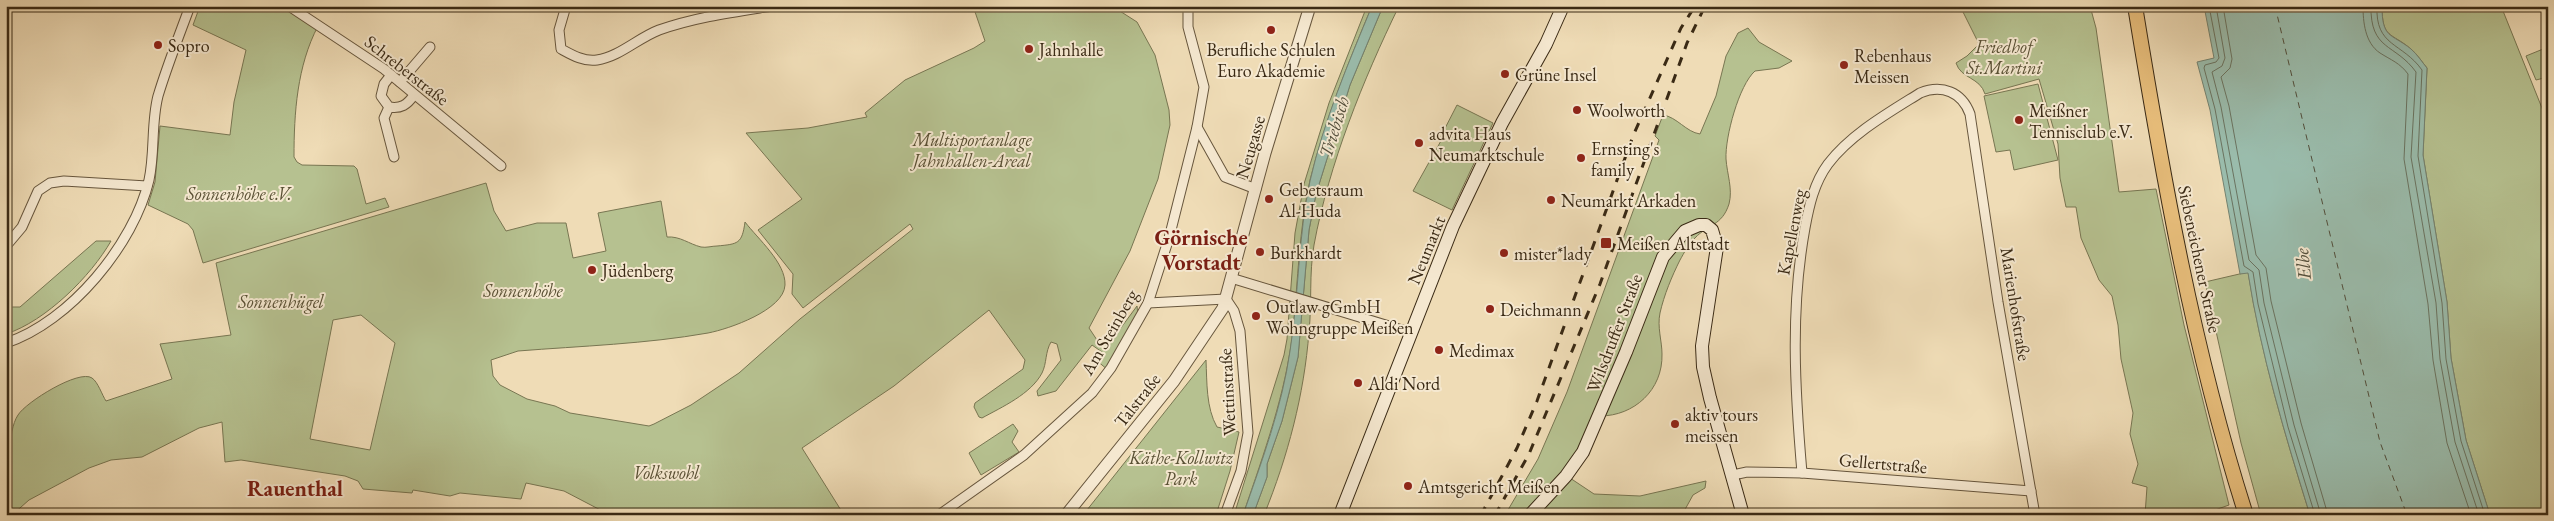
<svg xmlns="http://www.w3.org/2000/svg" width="2554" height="521" font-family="'EB Garamond',serif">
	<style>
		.green { fill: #b6c190; stroke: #787652; fill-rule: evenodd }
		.water { fill: #9abcac; stroke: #748270 }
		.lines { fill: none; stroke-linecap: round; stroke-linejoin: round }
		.shore { stroke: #6a7360; stroke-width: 1 }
		.ferry { stroke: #524e3b; stroke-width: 1; stroke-dasharray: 6 5; stroke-linecap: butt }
		.minor-casing { stroke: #67563d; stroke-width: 11 }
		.tertiary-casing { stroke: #67563d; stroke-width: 13 }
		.secondary-casing { stroke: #3a2a15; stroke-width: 14 }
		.primary-casing { stroke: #3a2a15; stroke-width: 16 }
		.minor { stroke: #f5e8d0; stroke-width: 9 }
		.tertiary { stroke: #f5e8d0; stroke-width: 11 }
		.secondary { stroke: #f5e8d0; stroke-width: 12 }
		.primary { stroke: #e8be7b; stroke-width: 14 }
		.rail { stroke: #3a2a15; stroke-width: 3; stroke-dasharray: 9 9; stroke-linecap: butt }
		.poi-dot { fill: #8f2418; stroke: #f5e8d0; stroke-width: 2 }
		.labels { text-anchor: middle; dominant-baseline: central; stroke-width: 4; stroke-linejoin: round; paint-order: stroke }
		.poi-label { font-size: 18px; fill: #3a2a15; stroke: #f5e8d0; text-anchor: start }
		.park-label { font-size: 18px; font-style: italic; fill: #595034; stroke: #f5e8d0 }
		.street-label { font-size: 18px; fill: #3a2a15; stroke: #f5e8d0 }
		.water-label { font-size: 19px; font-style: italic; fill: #524e3b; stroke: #f5e8d0 }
		.district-label { font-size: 22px; font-weight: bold; fill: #7a1f14; stroke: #f5e8d0 }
	</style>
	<rect width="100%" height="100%" fill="#efdcb6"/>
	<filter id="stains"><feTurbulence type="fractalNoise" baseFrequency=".004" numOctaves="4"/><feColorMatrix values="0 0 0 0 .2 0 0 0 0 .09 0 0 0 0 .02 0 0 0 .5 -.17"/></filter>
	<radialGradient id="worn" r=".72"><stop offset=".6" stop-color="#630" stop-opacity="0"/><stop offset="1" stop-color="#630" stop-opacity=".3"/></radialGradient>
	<!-- green -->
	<g class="green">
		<path d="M200,6h89l29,20c-21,40 -24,87 -24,131l3,5 5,3 52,1 3,3 9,35 19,-6 4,9 -186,56 -10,-33 -5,-6 -40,-19 7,-23 5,-56 70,9 4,-33 12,-52 -53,-25z"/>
		<path d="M973,6h139l25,16 18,33 14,55 1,15 -12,54 -28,72 -41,77 8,12 12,4 28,-38 1,10 -30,54 -12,-10 6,-8 -10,-7 -36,46 -18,5 -1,-5 24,-31 -4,-16 -6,-2c-6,10 -4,21 -9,31 -11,21 -40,34 -60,45l-3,-1 -5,-10 1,-4 48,-34 2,-9 -36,-50 -95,76 -92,62 42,67h-234l-46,-24 -38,-8 -5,16 -61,-6 -10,3 -37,-6 -1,3 -49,-4 -5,-8 -13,-5 -104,-16 -16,2 -3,-40 -23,6 -57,29 -31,3 -22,8 -60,32 -17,15 -6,-7v-55l3,-4c2,-11 3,-25 9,-34 8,-13 61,-46 74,-37 6,4 10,17 14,23l66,-22 -12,-35 71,-9 -15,-72 270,-80 8,28 12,20 31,-8h29l7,35 33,-7 -8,-38 63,-12 6,36c13,-1 22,7 34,10 5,1 11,-1 16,-1 21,-2 25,-2 28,-24 13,17 41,41 40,63 -1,25 -56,44 -77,48 -62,11 -127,13 -190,18l-27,9 2,16 7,9 27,14 28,7 15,7 79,13 5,-2 37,-19 48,-32 61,-54 113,-90 -3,-5 -107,84 -11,-14 1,-20 -35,-44 44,-31 -56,-66 62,-5 59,-11 -2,-4 40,-33 69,-32 11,-7zM361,315l34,28 -25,107 -60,-11 23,-119z"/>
		<path d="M1367,6h5c-24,57 -47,114 -62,174 -11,50 -12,100 -17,150 -7,63 -29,123 -49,182l-1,3h-9l50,-160 3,-16 8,-106 9,-49 25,-81z"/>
		<path d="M1383,6h16c-36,74 -70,158 -85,239 -5,28 -2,58 -5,87 -5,63 -21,124 -45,183h-11l14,-38v-13l15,-43 16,-64 11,-127 7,-36 34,-109z"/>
		<path d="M1960,6h130l6,22 23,164 37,-3 28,136 45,180 -14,5v5h-70l2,-28 -15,-4 6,-19 -8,-30 3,-21 -12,-54 -3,-34 -6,-29 -13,-16 -18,-42 -5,-31h-10l-6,-29 -2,-34 -19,-65 -54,15c-5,-17 -24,-15 -29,-31l11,-7 12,-12z"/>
		<path d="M2382,6h119l47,117v392h-58l-24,-75 -15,-82 -4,-56 -24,-147 4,-87c-5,-6 -10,-14 -16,-19 -20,-17 -29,-10 -29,-43z"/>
		<path d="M1748,28l11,14 33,19 -13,7 -24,3c-16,14 -30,66 -29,88 1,15 7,30 3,45 -7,22 -21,20 -34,34 -6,5 -11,15 -15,22 -8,16 -16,35 -20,53 -3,14 2,28 2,41 1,36 -28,62 -62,62l-33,60 27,18 46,2 66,-15 -1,7 -12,7 -11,20h-177l33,-56 29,-67 92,-252 -4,-4 8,-21c14,2 23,17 37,19l16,-38 10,-40 12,-23z"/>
		<path d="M2548,47v30l-12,3 -10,-24z"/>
		<path d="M2038,84l20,76 -44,10 -4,-20 -14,2 -12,-56z"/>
		<path d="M1457,105l36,18 -41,87 -39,-19 29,-52 -2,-1z"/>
		<path d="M96,241h15c-20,35 -65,80 -105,93v-27h14z"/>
		<path d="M2248,272c13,83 37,163 62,243h-49l-20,-72 -36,-161z"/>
		<path d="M1206,360c1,22 0,48 11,67l22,5 -9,39 -14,44h-133z"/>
		<path d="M1013,424l5,7 -6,11 7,10 -38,23 -12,-22z"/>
	</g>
	<!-- water -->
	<g class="water">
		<path d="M1372,6h11l-33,79 -34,109 -7,36 -11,127 -16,64 -15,43v13l-14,38h-10c19,-54 39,-108 47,-164 9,-57 8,-114 20,-170 14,-61 38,-117 62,-175z"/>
		<path d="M2204,6h178c0,33 9,27 29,43 6,5 11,13 16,19l-4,87 24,147 4,56 15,82 24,75h-180c-25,-80 -49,-160 -62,-242l-8,1 -30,-164 -13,-48 17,-4z"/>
	</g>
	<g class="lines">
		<!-- shore -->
		<g class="shore">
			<path d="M2209,6l10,52 -3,4 -11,3 -1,3 11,41 29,157 9,6 5,32 30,123 27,88"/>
			<path d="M2216,6l9,52 -3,8 -10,6 9,35 28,153 10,10 5,33 30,122 27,90"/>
			<path d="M2223,6l9,53 -2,9 -9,9 8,29 27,149 10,13 5,33 30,122 27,92"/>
			<path d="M2363,6c0,16 2,37 17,47 11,7 20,10 28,21l-4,85 24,145 5,56 14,83 24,72"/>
			<path d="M2371,6c-1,45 24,37 45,66l-5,85 25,146 4,56 15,83 24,73"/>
			<path d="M2377,6c-2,41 25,36 45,64l-4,86 24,147 4,56 15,82 24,74"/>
		</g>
		<!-- ferry -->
		<path class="ferry" d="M2275,6l105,436 27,73"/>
		<defs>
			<g id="minor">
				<path d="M289,6l95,63 117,97"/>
				<path d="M566,6l-7,24 2,19c11,6 23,13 36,11 22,-3 41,-22 62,-30 37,-13 75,-18 113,-24"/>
				<path d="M391,75l-7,9 -3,12 8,11c12,2 18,-2 25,-12"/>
				<path d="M400,82l30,-35"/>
				<path d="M389,107l-5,11 10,39"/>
				<path d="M1197,127l28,50 31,12"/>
				<path d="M6,246l16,-19 16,-36 12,-8 14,-2 83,5"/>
				<path d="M1231,278l181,55"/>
				<path d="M1148,303l78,-4 8,12 6,20 8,102 -7,38 -16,44"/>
				<path d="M6,343c64,-21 128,-99 143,-163 6,-28 2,-57 9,-84 9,-30 21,-60 32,-90"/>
				<path d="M1802,473c-7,-82 -12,-163 3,-245 4,-22 9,-45 23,-64 23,-30 60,-51 92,-71 22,-9 42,-1 50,21l28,188 37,213"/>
				<path d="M1733,475l14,-3 55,1 229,18"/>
				<path d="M939,515l85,-60 68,-62 19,-25 37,-65 21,-65 28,-111 7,-40 -16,-60v-21"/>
			</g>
			<path id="tertiary" d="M1066,515l108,-134 49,-73 42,-155 45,-147"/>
			<g id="secondary">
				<path d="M1340,515l113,-289 49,-103 44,-79 17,-38"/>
				<path d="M1530,515l36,-39 17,-24 43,-100 37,-95 22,-26 14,-6h7l6,5 5,17 -15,99 1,21 7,31 33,117"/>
			</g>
			<path id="primary" d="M2135,6c28,172 58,343 111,509"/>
		</defs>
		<!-- minor casing -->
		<use href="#minor" class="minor-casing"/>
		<!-- tertiary casing -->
		<use href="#tertiary" class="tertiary-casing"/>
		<!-- secondary casing -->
		<use href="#secondary" class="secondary-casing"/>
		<!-- primary casing -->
		<use href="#primary" class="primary-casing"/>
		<!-- minor -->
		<use href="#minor" class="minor"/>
		<!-- tertiary -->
		<use href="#tertiary" class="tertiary"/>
		<!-- secondary -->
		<use href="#secondary" class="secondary"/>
		<!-- primary -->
		<use href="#primary" class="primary"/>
		<!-- rail -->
		<g class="rail">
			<path d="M1481,515l36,-67 20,-47 96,-265 48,-108 14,-22"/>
			<path d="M1495,515l34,-61 71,-170 87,-241 18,-37"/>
		</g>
	</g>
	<!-- markers -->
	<g class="poi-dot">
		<circle cx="1271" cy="30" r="5"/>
		<circle cx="158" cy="45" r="5"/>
		<circle cx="1029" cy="49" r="5"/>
		<circle cx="1844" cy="65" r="5"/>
		<circle cx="1505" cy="74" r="5"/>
		<circle cx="1577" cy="110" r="5"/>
		<circle cx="2019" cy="120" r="5"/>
		<circle cx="1419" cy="143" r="5"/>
		<circle cx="1581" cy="158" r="5"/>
		<circle cx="1269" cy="199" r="5"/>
		<circle cx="1551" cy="200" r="5"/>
		<rect x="1600" y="237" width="12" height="12" rx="2.5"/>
		<circle cx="1260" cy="252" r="5"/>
		<circle cx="1504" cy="253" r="5"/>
		<circle cx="592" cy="270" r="5"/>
		<circle cx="1490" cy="309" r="5"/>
		<circle cx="1256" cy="316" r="5"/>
		<circle cx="1439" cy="350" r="5"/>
		<circle cx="1358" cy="383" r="5"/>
		<circle cx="1675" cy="424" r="5"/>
		<circle cx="1408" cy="486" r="5"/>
	</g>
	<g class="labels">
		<!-- poi labels -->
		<g class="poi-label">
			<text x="168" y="45">Sopro</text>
			<text x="1039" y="49">Jahnhalle</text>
			<text x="1271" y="49" text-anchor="middle">Berufliche Schulen<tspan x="1271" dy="21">Euro Akademie</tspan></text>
			<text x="1854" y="55">Rebenhaus<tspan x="1854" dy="21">Meissen</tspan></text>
			<text x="1515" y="74">Grüne Insel</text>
			<text x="1587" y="110">Woolworth</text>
			<text x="2029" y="110">Meißner<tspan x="2029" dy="21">Tennisclub e.V.</tspan></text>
			<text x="1429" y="133">advita Haus<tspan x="1429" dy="21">Neumarktschule</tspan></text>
			<text x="1591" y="148">Ernsting's<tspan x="1591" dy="21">family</tspan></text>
			<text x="1279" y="189">Gebetsraum<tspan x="1279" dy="21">Al-Huda</tspan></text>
			<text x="1561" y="200">Neumarkt Arkaden</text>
			<text x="1617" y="243">Meißen Altstadt</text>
			<text x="1270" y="252">Burkhardt</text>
			<text x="1514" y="253">mister*lady</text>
			<text x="602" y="270">Jüdenberg</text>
			<text x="1266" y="306">Outlaw gGmbH<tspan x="1266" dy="21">Wohngruppe Meißen</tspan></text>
			<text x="1500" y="309">Deichmann</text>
			<text x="1449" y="350">Medimax</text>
			<text x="1368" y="383">Aldi Nord</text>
			<text x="1685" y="414">aktiv tours<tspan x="1685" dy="21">meissen</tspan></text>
			<text x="1418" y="486">Amtsgericht Meißen</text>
		</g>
		<!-- park labels -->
		<g class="park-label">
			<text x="2004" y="46">Friedhof<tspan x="2004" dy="21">St.Martini</tspan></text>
			<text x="972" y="139">Multisportanlage<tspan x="972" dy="21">Jahnhallen-Areal</tspan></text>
			<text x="239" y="193">Sonnenhöhe e.V.</text>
			<text x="523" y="290">Sonnenhöhe</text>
			<text x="281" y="301">Sonnenhügel</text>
			<text x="1181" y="457">Käthe-Kollwitz<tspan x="1181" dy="21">Park</tspan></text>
			<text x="666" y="472">Volkswohl</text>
		</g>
		<!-- street labels -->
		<g class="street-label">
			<text transform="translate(407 70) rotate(38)">Schreberstraße</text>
			<text transform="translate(1250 147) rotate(-74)">Neugasse</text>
			<text transform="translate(1791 232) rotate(-79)">Kapellenweg</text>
			<text transform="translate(1426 250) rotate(-68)">Neumarkt</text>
			<text transform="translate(2200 259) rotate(78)">Siebeneichener Straße</text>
			<text transform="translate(2016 304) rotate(81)">Marienhofstraße</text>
			<text transform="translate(1109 332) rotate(-60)">Am Steinberg</text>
			<text transform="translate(1614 333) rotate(-69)">Wilsdruffer Straße</text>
			<text transform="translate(1227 392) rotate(-93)">Wettinstraße</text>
			<text transform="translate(1137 400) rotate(-52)">Talstraße</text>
			<text transform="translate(1883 463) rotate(5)">Gellertstraße</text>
		</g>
		<!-- water labels -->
		<g class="water-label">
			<text transform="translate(1334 127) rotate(-73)">Triebisch</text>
			<text transform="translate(2303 264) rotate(-96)">Elbe</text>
		</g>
		<!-- district labels -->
		<g class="district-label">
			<text x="1201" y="237">Görnische<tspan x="1201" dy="25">Vorstadt</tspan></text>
			<text x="295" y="488">Rauenthal</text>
		</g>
	</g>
	<!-- margin -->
	<rect width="2554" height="521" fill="none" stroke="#efdcb6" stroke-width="25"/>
	<rect x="8" y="8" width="2539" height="506" fill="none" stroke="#3a2a15" stroke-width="2.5"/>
	<rect x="12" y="12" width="2529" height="496" fill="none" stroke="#3a2a15"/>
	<rect width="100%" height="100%" filter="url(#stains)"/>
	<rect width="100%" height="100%" fill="url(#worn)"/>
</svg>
